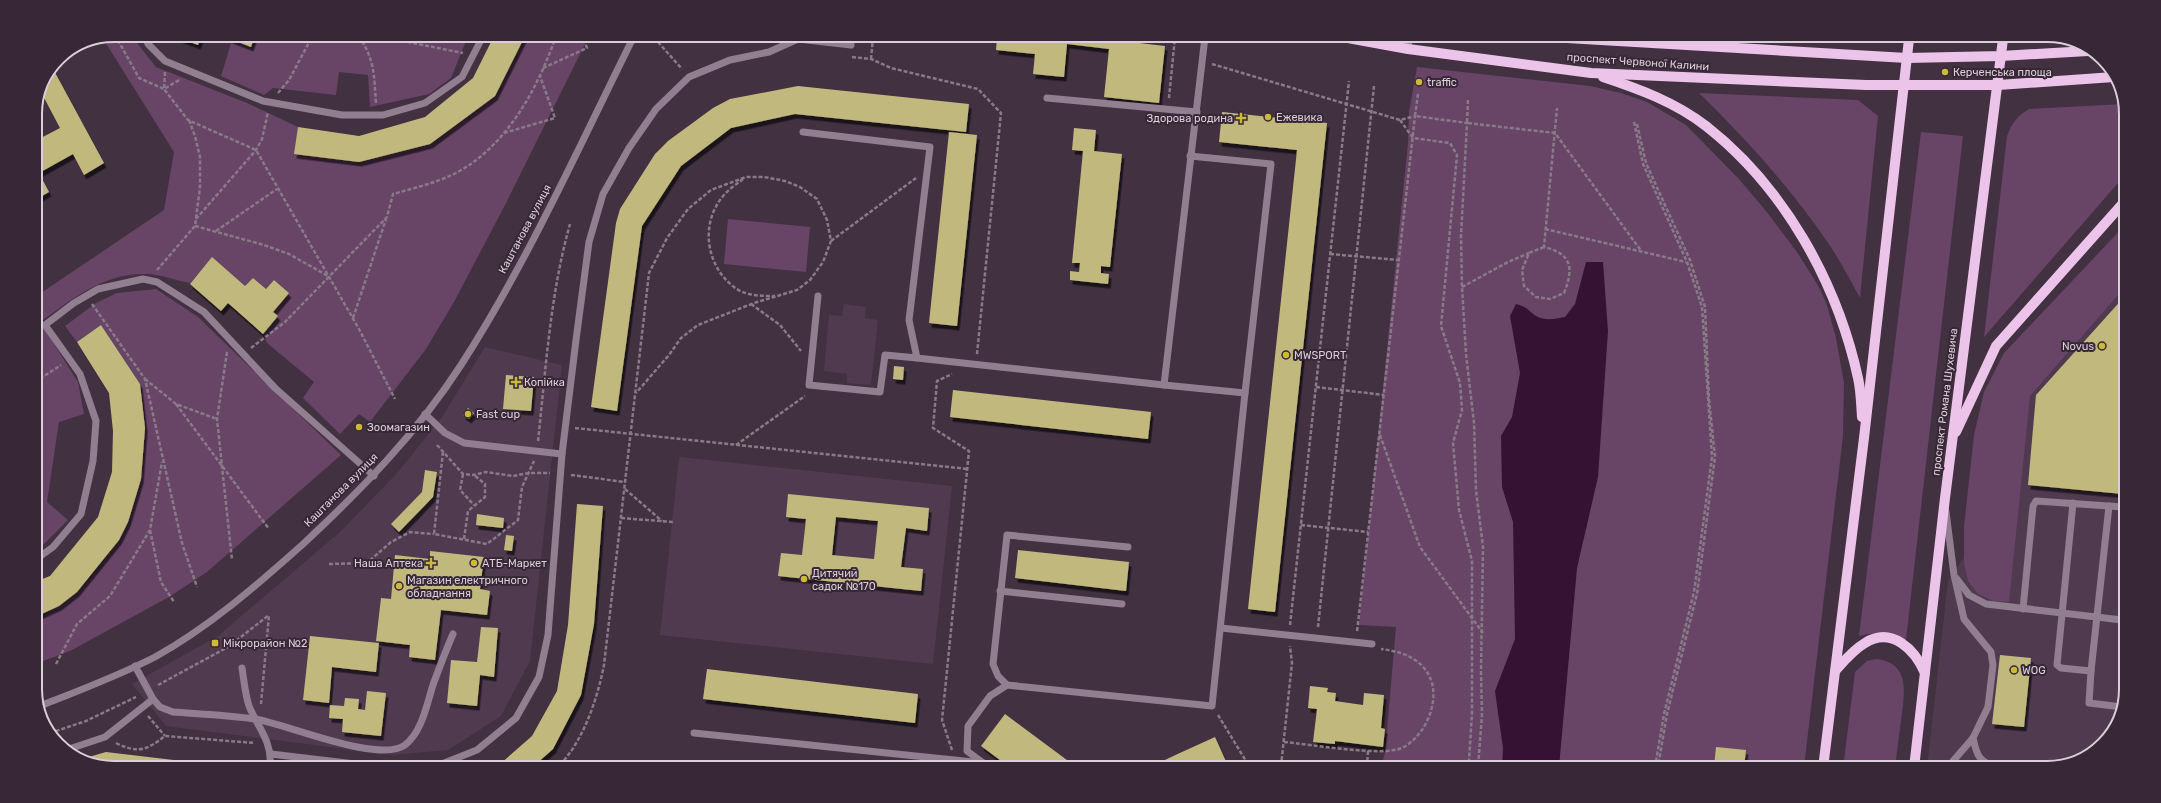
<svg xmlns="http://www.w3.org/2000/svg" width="2161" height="803" font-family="Rubik,sans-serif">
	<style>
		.built { fill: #503a4f }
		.green { fill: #684467 }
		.water { fill: #351134 }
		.building { fill: #c1b87d; fill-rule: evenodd; filter: url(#shadow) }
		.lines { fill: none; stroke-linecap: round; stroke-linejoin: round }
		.path { stroke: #887a87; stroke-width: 2.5; stroke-dasharray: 4 2; stroke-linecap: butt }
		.minor { stroke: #917e90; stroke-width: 7 }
		.major { stroke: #ecc4e9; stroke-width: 10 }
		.poi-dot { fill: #ccb938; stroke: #372737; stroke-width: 1.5 }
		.labels { text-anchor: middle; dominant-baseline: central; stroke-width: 4; stroke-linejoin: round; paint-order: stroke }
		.street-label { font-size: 11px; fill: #dacfd9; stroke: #372737 }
		.poi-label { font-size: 11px; fill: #dacfd9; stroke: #372737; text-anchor: start }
		.rim { fill: none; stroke: #dacfd9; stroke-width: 2 }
	</style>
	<defs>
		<filter id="shadow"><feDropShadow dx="2.5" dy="4.5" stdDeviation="0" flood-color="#0009"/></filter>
	</defs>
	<rect width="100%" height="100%" fill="#423141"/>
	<!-- built -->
	<g class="built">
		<path d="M2125,249l-3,465 -27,38 -48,16h-120l21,-187 24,-35 18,-138z"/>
		<path d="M844,304l22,3 -1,11 13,2 -7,65 -24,-2v-9l-23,-3 5,-56 13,1z"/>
		<path d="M485,347l77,18 -32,296 -29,55 -53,34 -56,5 -226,-29 -34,-42 86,-48 123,-105 57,-59 44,-55z"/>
		<path d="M679,457l273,29 -19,178 -273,-29z"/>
	</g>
	<!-- green -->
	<g class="green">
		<path d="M114,35h19v3l23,29 91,36 51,24 -3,27 64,8 71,-18 65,-48 30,-60h64l-84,169 -51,97 -28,47 -56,73 -11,-8 -19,20 -37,-36 11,-16 -47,-39 -4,-9 15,-17 -5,-5 16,-19 -15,-13 -8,9 -13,-11 -8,8 -33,-28 -22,25c-14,-2 -29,-9 -43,-9 -42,-2 -75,25 -107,48l38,60 6,32 -25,8 -12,80 21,18 -33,33v-256l129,-87 10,-58 -72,-115z"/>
		<path d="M255,35l213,1 -17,42 -22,16 -59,13 -2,-32 -29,-3 -3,23 -63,-7 -9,7 -43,-19 11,-36 19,7z"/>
		<path d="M1778,38l102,1 -5,4z"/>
		<path d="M1417,67l173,19 31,7 26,9 39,23 52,53 28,33 31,41 22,35 8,18 9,33 8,45 -1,53 -39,331h-423l4,-14 11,-126 -37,-2 49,-482 1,-31z"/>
		<path d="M1699,93l159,7 20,16 -18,182c-10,-18 -20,-38 -32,-55 -37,-55 -82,-104 -129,-150z"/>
		<path d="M2124,104l2,5 -1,66 -141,162 23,-201c5,-13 10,-20 22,-27z"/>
		<path d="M1921,132l42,4 -57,504c-16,-8 -29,-8 -47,-4z"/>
		<path d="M728,219l82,8 -4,45 -82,-8z"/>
		<path d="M2125,225v62l-95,109 -21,206 -16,-1 -15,-7 -10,-13 -4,-18v-36l10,-92 10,-43 20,-39z"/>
		<path d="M156,289l42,28 143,138 -134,117 -38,25 -99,54 -35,13v-47c15,-7 31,-14 42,-25 18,-18 40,-47 51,-70l12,-138 -39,-59 -24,17 -12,-16 31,-23 21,-10z"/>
		<path d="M1876,659c36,4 28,36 25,62 -2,15 -4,31 -6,47h-52l12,-96 12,-11z"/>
	</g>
	<!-- water -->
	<path class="water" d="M1586,262h17l5,69 -10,146 -21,91 -18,199h-57l1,-19 -8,-57 20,-52 -2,-117 -11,-35 -1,-51 11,-19 8,-44 -10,-57 6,-12c12,3 11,6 20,12 9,5 19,3 29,1l10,-13z"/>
	<!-- building -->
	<g class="building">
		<path d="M171,35h31l-4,10z"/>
		<path d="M220,35h35l-4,12z"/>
		<path d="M494,36h31l-30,60 -65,48 -71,18 -65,-8 4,-27 61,9 66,-19 48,-39z"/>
		<path d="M997,37h70v2l21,2 1,-4h51l-1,6 26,3 -6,57 -55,-6 5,-48 -42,-5 -3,33 -31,-3 2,-20 -39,-4z"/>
		<path d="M52,67l52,96 -20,12 -11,-21 -34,19 10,19 -14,8v-59l25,-13 -20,-38 1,-7z"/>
		<path d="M798,86l171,18 -3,28 -171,-18 -64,14 -50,38 -39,60 -25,185 -26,-4 25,-184 4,-14 35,-55 13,-13 45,-33 17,-9z"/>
		<path d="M1222,112l105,11 -52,489 -27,-3 49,-459 -78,-8z"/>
		<path d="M1074,128l22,2 -2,21 28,3 -12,113 -9,-1v7l8,1 -1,10 -38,-4v-9l9,1 1,-9h-8l11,-112 -11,-1z"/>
		<path d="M949,132l28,3 -20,191 -28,-3z"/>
		<path d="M212,257l33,29 8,-8 13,11 8,-9 15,13 -16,19 5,4 -15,18 -35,-31 -7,8 -31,-27z"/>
		<path d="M2125,296l-2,198 -95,-9 8,-90z"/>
		<path d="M101,325l39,59 5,44 -4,51 -13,43 -9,18 -42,52 -18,14 -24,11v-35l15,-6 48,-59 14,-45 1,-41 -4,-38 -32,-51z"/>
		<path d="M894,366l10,1 -1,13 -10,-1z"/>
		<path d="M506,375l28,2 -3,34 -28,-2z"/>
		<path d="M953,390l198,22 -3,27 -198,-22z"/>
		<path d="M468,408l6,5 -5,6 -6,-4z"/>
		<path d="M425,470l12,2 -4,25 -34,35 -8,-8 31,-32z"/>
		<path d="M788,494l141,14 -2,23 -21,-3 -5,39 22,2 -2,22 -143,-15 3,-23 21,2 4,-36 -20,-2zM836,517l42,4 -4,38 -42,-4z"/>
		<path d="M577,504l26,2 -9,118 -13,71 -28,54 -18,16h-36l33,-29 25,-45 11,-66z"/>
		<path d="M477,514l27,4 -1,10 -27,-3z"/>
		<path d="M506,535l8,1 -2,15 -8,-1z"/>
		<path d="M1018,550l111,12 -3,29 -111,-13z"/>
		<path d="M430,551l54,6 -4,32 10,2 -3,24 -46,-5 -6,50 -26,-3 1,-12 -34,-4 5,-43 10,1 4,-44 35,4z"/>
		<path d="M481,627l17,1 -4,49 -14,-2 -3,31 -30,-3 4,-43 26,2z"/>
		<path d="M310,636l69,7 -3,29 -44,-5 -3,36 -26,-3z"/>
		<path d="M2000,655l31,3 -7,69 -32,-3z"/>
		<path d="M707,669l211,25 -3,29 -212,-24z"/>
		<path d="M1310,686l18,2 -1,4 9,1 -1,8 28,4 1,-12 20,2 -3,33 4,1 -2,18 -48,-6v3l-22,-2 4,-33 -9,-1z"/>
		<path d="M367,691l19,2 -5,43 -39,-4 1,-13 -14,-1 1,-13 14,1 1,-8 14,1 -1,10 7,1z"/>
		<path d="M1005,714l70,52h-67l-27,-20z"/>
		<path d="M1215,737l13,29h-76l30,-14z"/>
		<path d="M1716,747l30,3 -2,17h-30z"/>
		<path d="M106,752l93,11v1h-110l-7,-5z"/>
	</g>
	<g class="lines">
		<!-- path -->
		<g class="path">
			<path d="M115,35l24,43 25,11 17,-10"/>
			<path d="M359,36c16,25 15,39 17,68"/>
			<path d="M378,36l85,17"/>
			<path d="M658,42l24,27"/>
			<path d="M852,57l19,2 20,9 87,21 23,24 -24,241"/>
			<path d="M871,59l2,-22"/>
			<path d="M1212,64l188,56 15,-4 -58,516"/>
			<path d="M543,68l44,-20 -4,-12"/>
			<path d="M165,72l-1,17 24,31 68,30 103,179 36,70"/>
			<path d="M278,93l11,-13 24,-45"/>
			<path d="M1418,94l-3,22 52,7 -6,113 1,51 4,67 8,69 2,67 7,57 -2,125 1,43 -4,52"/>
			<path d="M1169,98l6,-61"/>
			<path d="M1468,100l-1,23 88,10 87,119"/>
			<path d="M1400,120l13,18 37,5 7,12 -16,171 19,57 2,27 -9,33 6,67 13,51v152l-3,48 -3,6"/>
			<path d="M1634,122l9,42 44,98 15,45 10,150 -18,135 -30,122 -9,53"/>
			<path d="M1637,124l9,39 44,97 15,47 4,92 6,58 -18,137 -30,120 -9,53"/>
			<path d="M504,133l51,-15 -15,-42"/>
			<path d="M743,179c-6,5 -14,10 -19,16 -24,27 -19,70 10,92 11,9 28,9 41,9"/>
			<path d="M196,219l60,-69 6,-11 6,-27"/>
			<path d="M195,226l69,19 25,9 39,22"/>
			<path d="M1545,229l141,33"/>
			<path d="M216,231l61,-42"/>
			<path d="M831,241l85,-63"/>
			<path d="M1544,247l-15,6 -7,17 2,16 12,11 14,2 14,-6c10,-25 8,-39 -20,-46l13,-139"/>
			<path d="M1330,254l69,6"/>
			<path d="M157,270l38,-44 5,-39v-30l-5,-21 -6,-16"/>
			<path d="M1462,287l46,-25 21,-9"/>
			<path d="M92,304l53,75 37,164 15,44"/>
			<path d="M751,304l29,21 21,26"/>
			<path d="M353,318l33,-99"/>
			<path d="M251,348l34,-26 102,-105 6,-23c21,-6 43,-11 63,-21 51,-27 82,-85 100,-137"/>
			<path d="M227,352l-10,67 15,141"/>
			<path d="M145,379l31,25 41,15"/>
			<path d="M35,382l26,-17"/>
			<path d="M1316,387l68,8"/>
			<path d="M176,404l93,125"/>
			<path d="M575,428l393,41"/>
			<path d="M1380,435l40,112 63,86"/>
			<path d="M538,441c8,-73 12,-146 32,-217"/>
			<path d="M437,445l26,29 11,1 12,-3 27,4 16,-3h21"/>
			<path d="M736,445l69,-49"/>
			<path d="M443,452l-9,82 53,10 31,-24 4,-33 12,-26"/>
			<path d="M463,474l-3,16 14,15"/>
			<path d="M571,475l54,7"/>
			<path d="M625,489l37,32"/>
			<path d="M35,495l4,10 -4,11"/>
			<path d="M621,518l52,4"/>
			<path d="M1301,525l67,7"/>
			<path d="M150,530l11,52 13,20"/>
			<path d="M464,539l4,-28 17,-14v-13l-11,-9"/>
			<path d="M329,564l38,-1 24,-21 19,-10 24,2"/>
			<path d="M1290,625l59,-544"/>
			<path d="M1318,627l56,-541"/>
			<path d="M56,664l21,-40 33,-28 40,-66 12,-68"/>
			<path d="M158,685l70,-38 41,-32"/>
			<path d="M261,704l8,-89"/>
			<path d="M1218,715l31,51"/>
			<path d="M148,716l17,20"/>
			<path d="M50,733l36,-12 50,-24"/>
			<path d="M1284,742c26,2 97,15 118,6 26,-13 43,-56 22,-80 -11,-13 -27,-17 -43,-19"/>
			<path d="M116,743c22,11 31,7 49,-7l90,7"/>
			<path d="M952,750l-10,-30 27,-269 -36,-23 4,-47 15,-7"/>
			<path d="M560,765c24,-26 37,-65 44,-100l45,-392 18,-35 21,-29 23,-19 35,-13h18l21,4 15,6 17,12 10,21 4,21 -8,21 -13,18 -13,10 -43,13 -56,22 -17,13 -12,17 -33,38"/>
			<path d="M1281,766l11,-103 -2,-17"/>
			<path d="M1367,767l1,-16"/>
		</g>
		<!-- minor -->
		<g class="minor">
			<path d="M145,35l3,9 17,17 44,18 54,22 79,14h41l42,-12 37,-26 21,-41"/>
			<path d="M1408,49l1,-11"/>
			<path d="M1047,98l150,14"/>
			<path d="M803,132l127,15 -21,173 8,38 247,27"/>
			<path d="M1190,156l81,8 -26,229"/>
			<path d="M818,296l-9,89 71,7 5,-37 32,3"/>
			<path d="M425,414l20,19 19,10 98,11"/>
			<path d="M2073,503l-16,162 4,3 30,3 -2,32 33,4"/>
			<path d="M1946,512l8,63 10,44 27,33 2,13 -5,42 -15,31 -26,30"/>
			<path d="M1128,547l-121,-12 -14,129 5,12 9,9 205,21 33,-313 -81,-8 41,-348"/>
			<path d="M35,560l18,-13 28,-33 12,-53 3,-40 -16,-47 -35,-49 29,-22 24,-14 45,-10 14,3 47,30 71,76 99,88"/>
			<path d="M1956,578l13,17 17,9 136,16"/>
			<path d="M1000,591l122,13"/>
			<path d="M2023,609l10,-103 3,-5 87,6"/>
			<path d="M1221,628l151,16"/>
			<path d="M135,666l18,33 7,8 13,5c27,2 55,3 82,7 32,5 124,45 150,26 18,-14 22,-43 29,-63 6,-16 12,-32 19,-48"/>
			<path d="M242,668c2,12 3,26 7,38 8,20 23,35 21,58"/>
			<path d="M2091,671l18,-165"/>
			<path d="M40,706c38,-15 78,-30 115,-49 54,-30 101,-71 147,-112 59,-55 116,-113 159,-180 67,-104 118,-218 173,-329"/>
			<path d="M694,733l289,30"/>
			<path d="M1973,738c4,18 5,22 23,30"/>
			<path d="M69,749l36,-12 48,-38"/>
			<path d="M271,754l84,10"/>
			<path d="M982,762l-15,-11 1,-25 22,-30 17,-11"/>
			<path d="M439,765l38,-15 39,-32 23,-41 9,-42 14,-181 14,-114 13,-98 14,-48 26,-46 27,-39 33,-32 41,-17 39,-8 29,-13 53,6v-8"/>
			<path d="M2026,768l24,-1"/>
		</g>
		<!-- major -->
		<g class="major">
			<path d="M1348,38l60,11 183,24 275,12h132l116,-8"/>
			<path d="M1567,38l340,20 94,-2 87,-5"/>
			<path d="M1603,77c36,12 72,25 103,49 78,61 131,156 152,252 3,13 3,26 4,39"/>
			<path d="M1956,432l40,-86 129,-145"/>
			<path d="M1835,671c9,-10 18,-21 30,-28 27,-17 50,7 60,30"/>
			<path d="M1823,768l41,-330 45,-399"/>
			<path d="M1914,768l31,-270 58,-459"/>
		</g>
	</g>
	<!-- markers -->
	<g class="poi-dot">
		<circle cx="1945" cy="72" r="4"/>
		<circle cx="1419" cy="82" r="4"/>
		<circle cx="1268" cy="117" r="4"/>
		<path d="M1239 112h4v4h4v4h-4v4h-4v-4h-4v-4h4z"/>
		<circle cx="2102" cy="346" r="4"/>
		<circle cx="1286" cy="355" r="4"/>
		<path d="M514 376h4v4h4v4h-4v4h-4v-4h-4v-4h4z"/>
		<circle cx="468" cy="414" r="4"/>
		<circle cx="359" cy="427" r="4"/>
		<path d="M429 557h4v4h4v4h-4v4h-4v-4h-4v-4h4z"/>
		<circle cx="474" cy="563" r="4"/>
		<circle cx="804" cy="579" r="4"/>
		<circle cx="399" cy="586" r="4"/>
		<rect x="211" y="639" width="8" height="8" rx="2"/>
		<circle cx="2014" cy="670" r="4"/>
	</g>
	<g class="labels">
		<!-- street labels -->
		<g class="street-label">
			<text transform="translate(1638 62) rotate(4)">проспект Червоної Калини</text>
			<text transform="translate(525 229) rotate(-62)">Каштанова вулиця</text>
			<text transform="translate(1945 402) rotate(-83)">проспект Романа Шухевича</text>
			<text transform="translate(341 490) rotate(-45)">Каштанова вулиця</text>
		</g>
		<!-- poi labels -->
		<g class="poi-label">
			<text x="1953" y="72">Керченська площа</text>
			<text x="1427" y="82">traffic</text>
			<text x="1276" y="117">Ежевика</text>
			<text x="1233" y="118" text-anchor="end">Здорова родина</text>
			<text x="2094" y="346" text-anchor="end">Novus</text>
			<text x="1294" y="355">MWSPORT</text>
			<text x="524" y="382">Копійка</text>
			<text x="476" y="414">Fast cup</text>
			<text x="367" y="427">Зоомагазин</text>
			<text x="423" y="563" text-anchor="end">Наша Аптека</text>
			<text x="482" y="563">АТБ-Маркет</text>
			<text x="812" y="573">Дитячий<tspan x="812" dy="13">садок №170</tspan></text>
			<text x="407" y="580">Магазин електричного<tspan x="407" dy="13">обладнання</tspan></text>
			<text x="223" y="643">Мікрорайон №2</text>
			<text x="2022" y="670">WOG</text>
		</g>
	</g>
	<!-- crop -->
	<path d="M0 0H2161V803H0ZM114 42H2047A72 72 0 0 1 2119 114V689A72 72 0 0 1 2047 761H114A72 72 0 0 1 42 689V114A72 72 0 0 1 114 42Z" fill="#372737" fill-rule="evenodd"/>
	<path class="rim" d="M114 42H2047A72 72 0 0 1 2119 114V689A72 72 0 0 1 2047 761H114A72 72 0 0 1 42 689V114A72 72 0 0 1 114 42Z"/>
</svg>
